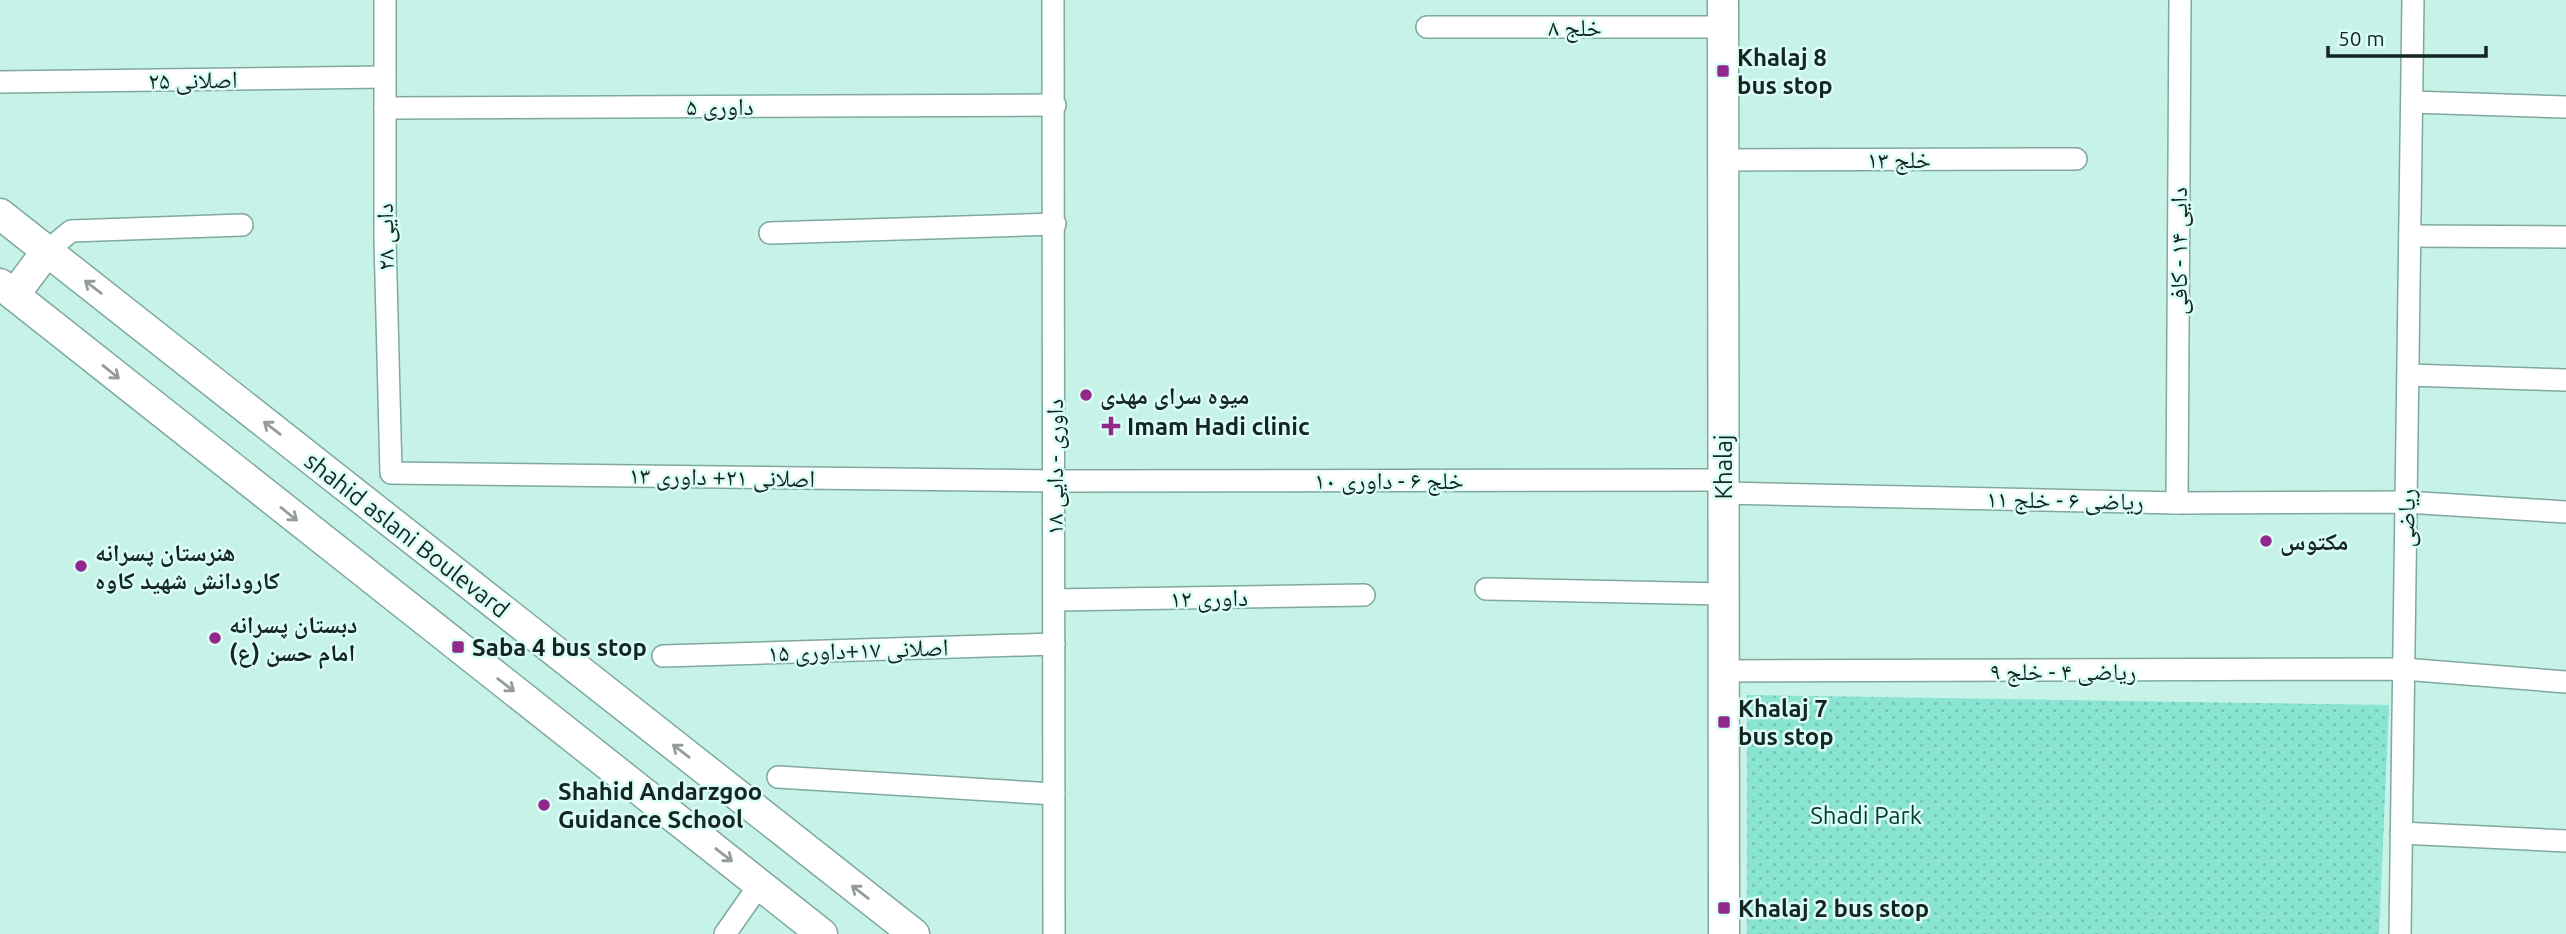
<svg xmlns="http://www.w3.org/2000/svg" width="2566" height="934" font-family="Ubuntu,'Noto Naskh Arabic',sans-serif">
	<style>
		.park { fill: url(#park-dots) }
		.lines { fill: none; stroke-linecap: round; stroke-linejoin: round }
		.street-casing { stroke: #7fa9a0; stroke-width: 24 }
		.secondary-casing { stroke: #7fa9a0; stroke-width: 33 }
		.street { stroke: #fff; stroke-width: 21 }
		.secondary { stroke: #fff; stroke-width: 30 }
		.oneway { stroke: #959d9c }
		.poi-dot { fill: #91288c; stroke: #dafdf5; stroke-width: 2.5 }
		.labels { text-anchor: middle; dominant-baseline: central; stroke-width: 5; stroke-linejoin: round; paint-order: stroke }
		.street-label { font-size: 24px; fill: #142522; stroke: #dafdf5 }
		.poi-label { font-size: 24px; font-weight: bold; fill: #142522; stroke: #dafdf5; text-anchor: start }
		.park-label { font-size: 24px; fill: #043931; stroke: #dafdf5 }
	</style>
	<defs>
		<pattern id="park-dots" width="8" height="8" patternUnits="userSpaceOnUse" patternTransform="scale(1.75)"><rect width="8" height="8" fill="#89e4d2"/><path d="M2 2h.1M6 6h.1" fill="none" stroke="#75c3b4" stroke-width="1.8" stroke-linecap="round"/></pattern>
	</defs>
	<rect width="100%" height="100%" fill="#c6f2e8"/>
	<!-- park -->
	<path class="park" d="M1747,695l642,10 -10,229h-632z"/>
	<g class="lines">
		<defs>
			<g id="street">
				<path d="M385,0v239l6,234 663,8 669,-1"/>
				<path d="M1053,0l1,934"/>
				<path d="M1427,27h296"/>
				<path d="M0,82l385,-5"/>
				<path d="M2412,102l154,5"/>
				<path d="M385,108l670,-3"/>
				<path d="M1723,160l353,-1"/>
				<path d="M770,233l285,-9"/>
				<path d="M2410,236l156,1"/>
				<path d="M47,251l24,-20 171,-6"/>
				<path d="M2408,375l158,5"/>
				<path d="M1723,493l454,10 229,-1 160,10"/>
				<path d="M2177,503l3,-503"/>
				<path d="M1486,589l237,5"/>
				<path d="M1054,600l310,-5"/>
				<path d="M663,656l391,-12"/>
				<path d="M1724,671l679,-2 163,13"/>
				<path d="M778,777l276,17"/>
				<path d="M2401,833l165,8"/>
				<path d="M725,934l35,-50"/>
				<path d="M2400,934l13,-934"/>
			</g>
			<g id="secondary">
				<path d="M1723,0l1,934"/>
				<path d="M0,214l914,720"/>
				<path d="M0,284l822,650"/>
				<path d="M14,295l33,-44"/>
			</g>
		</defs>
		<!-- street casing -->
		<use href="#street" class="street-casing"/>
		<!-- secondary casing -->
		<use href="#secondary" class="secondary-casing"/>
		<!-- street -->
		<use href="#street" class="street"/>
		<!-- secondary -->
		<use href="#secondary" class="secondary"/>
	</g>
	<!-- one-way arrows -->
	<defs><path id="oneway-shaft" d="M-6 0H5M1.5-3L5.5 0L1.5 3" fill="none" stroke-width="1.6" stroke-linecap="round" stroke-linejoin="round" transform="scale(1.75)"/></defs>
	<g class="oneway">
		<use href="#oneway-shaft" transform="translate(93 287) rotate(-142)"/>
		<use href="#oneway-shaft" transform="translate(111 372) rotate(39)"/>
		<use href="#oneway-shaft" transform="translate(272 428) rotate(-142)"/>
		<use href="#oneway-shaft" transform="translate(289 514) rotate(39)"/>
		<use href="#oneway-shaft" transform="translate(506 685) rotate(38)"/>
		<use href="#oneway-shaft" transform="translate(681 751) rotate(-142)"/>
		<use href="#oneway-shaft" transform="translate(724 855) rotate(38)"/>
		<use href="#oneway-shaft" transform="translate(860 892) rotate(-142)"/>
	</g>
	<!-- markers -->
	<g class="poi-dot">
		<rect x="1716" y="64" width="14" height="14" rx="3.5"/>
		<circle cx="1086" cy="395" r="7"/>
		<path d="M1107.5 415.5h7v7h7v7h-7v7h-7v-7h-7v-7h7z"/>
		<circle cx="2266" cy="541" r="7"/>
		<circle cx="81" cy="566" r="7"/>
		<circle cx="215" cy="638" r="7"/>
		<rect x="451" y="640" width="14" height="14" rx="3.5"/>
		<rect x="1717" y="715" width="14" height="14" rx="3.5"/>
		<circle cx="544" cy="805" r="7"/>
		<rect x="1717" y="901" width="14" height="14" rx="3.5"/>
	</g>
	<g class="labels">
		<!-- street labels -->
		<g class="street-label">
			<text x="1575" y="27">خلج ۸</text>
			<text transform="translate(193 80) rotate(-1)">اصلانی ۲۵</text>
			<text x="720" y="106">داوری ۵</text>
			<text x="1899" y="159">خلج ۱۳</text>
			<text transform="translate(385 237) rotate(-91)">دایی ۲۸</text>
			<text transform="translate(2178 251) rotate(-90)">دایی ۱۴ - کافی</text>
			<text transform="translate(1054 467) rotate(-90)">داوری - دایی ۱۸</text>
			<text transform="translate(1723 467) rotate(-90)">Khalaj</text>
			<text transform="translate(722 477) rotate(1)">اصلانی ۲۱+ داوری ۱۳</text>
			<text x="1389" y="480">خلج ۶ - داوری ۱۰</text>
			<text transform="translate(2065 500) rotate(1)">ریاضی ۶ - خلج ۱۱</text>
			<text transform="translate(2406 518) rotate(-89)">ریاضی</text>
			<text transform="translate(407 535) rotate(38)">shahid aslani Boulevard</text>
			<text transform="translate(1209 598) rotate(-1)">داوری ۱۲</text>
			<text transform="translate(858 650) rotate(-2)">اصلانی ۱۷+داوری ۱۵</text>
			<text x="2063" y="671">ریاضی ۴ - خلج ۹</text>
		</g>
		<!-- poi labels -->
		<g class="poi-label">
			<text x="1737" y="57">Khalaj 8<tspan x="1737" dy="28">bus stop</tspan></text>
			<text x="1100" y="395">میوه سرای مهدی</text>
			<text x="1127" y="426">Imam Hadi clinic</text>
			<text x="2280" y="541">مکتوس</text>
			<text x="95" y="552">هنرستان پسرانه<tspan x="95" dy="28">کارودانش شهید کاوه</tspan></text>
			<text x="229" y="624">دبستان پسرانه<tspan x="229" dy="28">امام حسن (ع)</tspan></text>
			<text x="472" y="647">Saba 4 bus stop</text>
			<text x="1738" y="708">Khalaj 7<tspan x="1738" dy="28">bus stop</tspan></text>
			<text x="558" y="791">Shahid Andarzgoo<tspan x="558" dy="28">Guidance School</tspan></text>
			<text x="1738" y="908">Khalaj 2 bus stop</text>
		</g>
		<!-- park labels -->
		<g class="park-label">
			<text x="1866" y="815">Shadi Park</text>
		</g>
	</g>
	<!-- scale -->
	<path d="M2328 46v10h158v-10" fill="none" stroke="#142522" stroke-width="3.5"/>
	<text x="2338" y="46" font-size="21" fill="#142522" stroke="#dafdf5" stroke-width="5" paint-order="stroke">50 m</text>
</svg>
